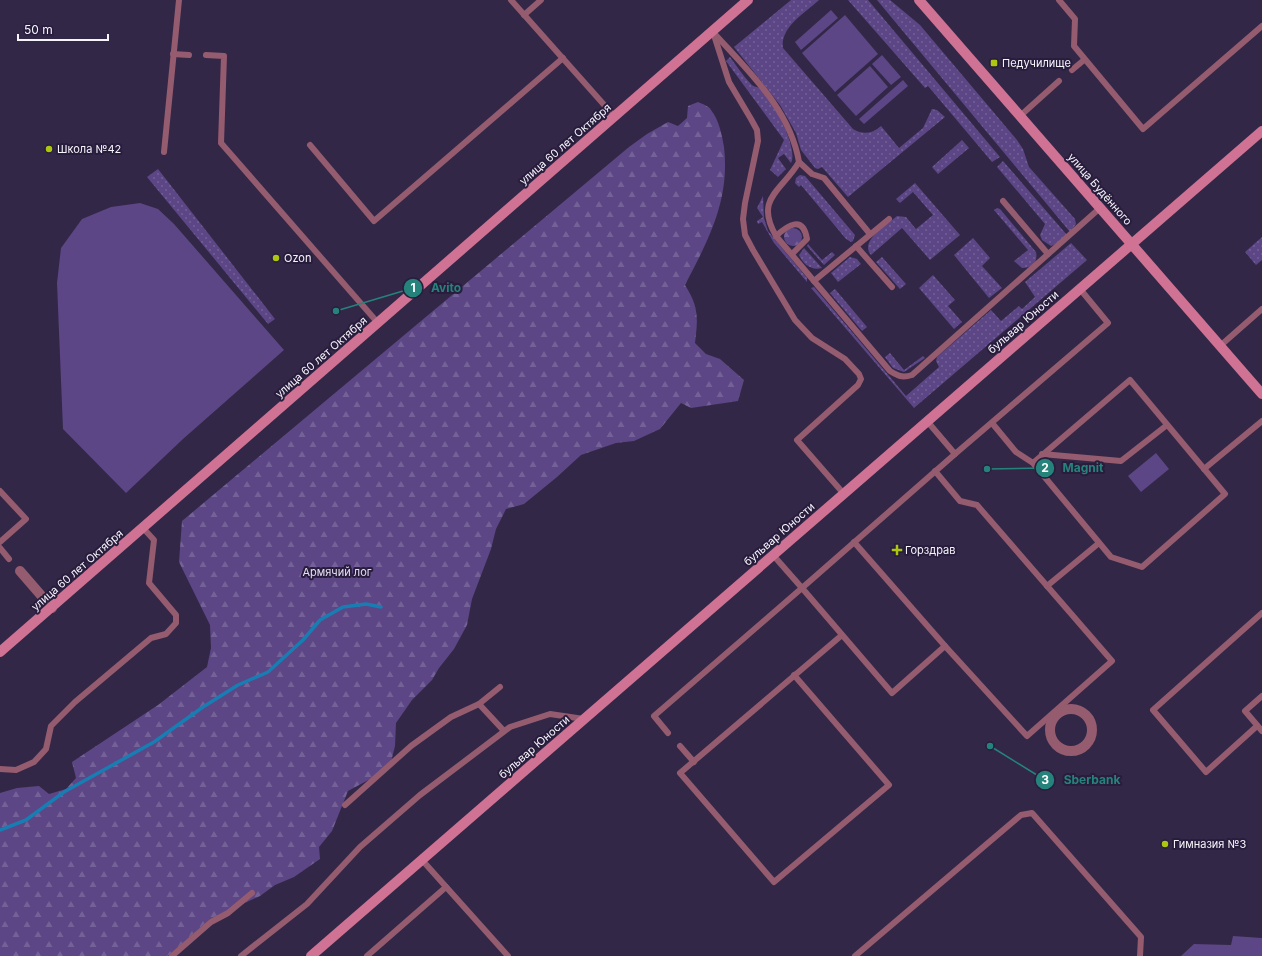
<svg xmlns="http://www.w3.org/2000/svg" width="1262" height="956" font-family="Inter,sans-serif">
	<style>
		.green { fill: url(#green-dots) }
		.forest { fill: url(#forest-firs) }
		.pitch { fill: #5c4685 }
		.lines { fill: none; stroke-linecap: round; stroke-linejoin: round }
		.stream { stroke: #177db2; stroke-width: 3.5 }
		.lane { stroke: #955b6f; stroke-width: 6 }
		.street { stroke: #955b6f; stroke-width: 10 }
		.secondary { stroke: #cf7293; stroke-width: 10 }
		.poi-dot { fill: #adc60f; stroke: #281d3c; stroke-width: 1.5 }
		.labels { text-anchor: middle; dominant-baseline: central; stroke-width: 4; stroke-linejoin: round; paint-order: stroke }
		.poi-label { font-size: 11px; fill: #f6f4fc; stroke: #281d3c; text-anchor: start }
		.street-label { font-size: 11px; fill: #f6f4fc; stroke: #281d3c }
		.park-label { font-size: 11px; fill: #e5dff4; stroke: #281d3c }
		.leader { fill: none; stroke: #26837c; stroke-width: 1.5 }
		.callout-dot { fill: #26837c; stroke: #281d3c; stroke-width: 1.5 }
		.mark-label { font-size: 12px; text-anchor: middle; font-weight: bold; fill: #fff }
		.callout-label { font-size: 12px; text-anchor: middle; font-weight: bold; fill: #26837c; stroke: #281d3c; stroke-width: 4; stroke-linejoin: round; paint-order: stroke }
	</style>
	<defs>
		<pattern id="green-dots" width="8" height="8" patternUnits="userSpaceOnUse"><rect width="8" height="8" fill="#5c4685"/><path d="M2 2h.1M6 6h.1" fill="none" stroke="#746197" stroke-width="1.8" stroke-linecap="round"/></pattern>
		<pattern id="forest-firs" width="22" height="20" patternUnits="userSpaceOnUse"><rect width="22" height="20" fill="#5c4685"/><path d="M5 1l3.5 6h-7zM16 11l3.5 6h-7z" fill="#746197"/></pattern>
	</defs>
	<rect width="100%" height="100%" fill="#322747"/>
	<!-- green -->
	<g class="green">
		<path d="M791,0h28c-14,13 -39,27 -36,48l70,81c10,6 19,5 28,-3l18,22 24,-20 9,-19 5,1 8,7 -97,80 -26,-30 -4,2 -3,-1 -14,-18 -5,-17 -16,-28 -46,-58z"/>
		<path d="M848,0h20l132,157 -8,5 -64,-76 -3,2z"/>
		<path d="M877,0h13l30,25 97,115 6,9 6,18 46,52 1,5 -6,8z"/>
		<path d="M730,57c7,9 13,19 21,27 2,3 5,2 8,4 13,10 40,60 32,75l-7,-9 -6,4 8,11 -8,8 -8,-7 14,-30 -58,-79z"/>
		<path d="M962,140l7,8 -31,26 -6,-7z"/>
		<path d="M1003,161l64,74 -11,9 -5,2 -9,-6 -2,-5 5,-11 -48,-57z"/>
		<path d="M158,169l117,150 -7,5 -121,-147z"/>
		<path d="M800,175l5,1 50,59 -2,6 -2,1 -5,-3 -45,-54 -2,2 -4,-4 1,-5z"/>
		<path d="M915,183l45,52 -30,25 -28,-32 -31,27c-12,-14 16,-30 26,-39l9,1 10,12 17,-14 -20,-23 -13,11 -4,-4z"/>
		<path d="M763,196l1,22 4,13 39,47v4l-33,-39 -12,-21 -4,2 -1,-3 6,-4 -6,-9z"/>
		<path d="M997,208l3,1 36,43c2,10 -3,16 -14,16l-8,-7 14,-11 -34,-40z"/>
		<path d="M1262,237v23l-6,5 -11,-13z"/>
		<path d="M973,238l17,20 -8,8 20,22 -13,10 -35,-43z"/>
		<path d="M1071,243l16,17 -173,148 -103,-120 3,-1 92,109 33,-29 -3,-6 1,-4 54,-47 10,11 18,-15 3,3 13,-12 -10,-15z"/>
		<path d="M808,244l14,16 10,-8 3,3 -11,10 -17,-19z"/>
		<path d="M804,248l18,20c-11,3 -19,-4 -23,-13z"/>
		<path d="M850,257l7,2 4,5 -23,18 -7,-9z"/>
		<path d="M882,257l24,27 -6,5 -24,-27z"/>
		<path d="M933,275l22,25 -7,6 14,16 -8,7 -35,-41z"/>
		<path d="M835,289l32,38 -5,4 -32,-38z"/>
		<path d="M890,353l14,17 19,-14 2,2 -21,14 -11,-4 -8,-11z"/>
	</g>
	<!-- forest -->
	<g class="forest">
		<path d="M698,102c4,2 11,4 13,8 8,10 11,25 13,37 6,53 -15,92 -39,138 14,22 13,33 10,58l11,11 14,5 24,21 -6,21 -47,7 -10,-5 -21,26 -26,12 -18,2 -35,12 -24,22 -33,27 -18,5 -10,20 -5,20 -19,50 -5,26 -13,24 -15,19 -7,12 -20,20 -16,23 -1,23 -4,16 -17,15 -26,14 -16,40 -13,16 1,12 -26,18 -19,8 -15,11 -50,23 -42,37h-168v-163l17,-5 22,-2 10,8 17,-5 10,-11 -4,-16 86,-57 49,-38 4,-19 -1,-23 -31,-63 3,-41 447,-374 18,-13 21,-12 10,4 9,-8 1,-12z"/>
		<circle cx="793" cy="237" r="9"/>
	</g>
	<!-- pitch -->
	<g class="pitch">
		<path d="M831,10l7,8 -37,32 -6,-8z"/>
		<path d="M845,15l33,39 -43,38 -33,-39z"/>
		<path d="M882,55l19,22 -10,8 -19,-21z"/>
		<path d="M870,66l18,21 -32,29 -19,-21z"/>
		<path d="M903,80l5,6 -44,38 -5,-5z"/>
		<path d="M140,203l18,6 16,15 110,126 -101,89 -57,54 -63,-64 -6,-146 4,-35 21,-29 29,-12z"/>
		<path d="M1156,453l13,16 -28,23 -13,-16z"/>
		<path d="M1233,936l29,2v18h-81l13,-12 37,1z"/>
	</g>
	<g class="lines">
		<!-- stream -->
		<path class="stream" d="M0,830l26,-10 38,-28 90,-50 49,-35 35,-22 30,-13 35,-32 17,-20 23,-13 23,-3 15,3"/>
		<!-- lane -->
		<g class="lane">
			<path d="M511,0l103,116"/>
			<path d="M1059,0l16,19 -1,27 69,83 119,-103"/>
			<path d="M524,15l17,-15"/>
			<path d="M713,32c35,39 77,77 86,130 -17,29 -45,36 -23,74l114,135c8,5 12,7 22,4l188,-167"/>
			<path d="M714,35l15,47 22,37 6,11 1,11 -13,62 -2,16 2,16 8,15 42,70 17,18 33,21 14,15 2,5 -3,6 -61,55 47,54"/>
			<path d="M173,54l16,1"/>
			<path d="M206,55l18,1 -3,87 157,180"/>
			<path d="M1072,70l12,-10"/>
			<path d="M1020,116l39,-35"/>
			<path d="M310,145l64,76 189,-163"/>
			<path d="M164,152l15,-152"/>
			<path d="M799,162l13,12 12,4 46,56"/>
			<path d="M1003,201l45,53"/>
			<path d="M776,236c12,-11 27,-21 31,3l-15,15"/>
			<path d="M856,246l36,41"/>
			<path d="M814,281l75,-62"/>
			<path d="M1220,346l42,-37"/>
			<path d="M927,421l28,33 153,-131 -28,-34"/>
			<path d="M992,423l24,29 17,11 78,94 31,10 83,-73 -95,-114 -97,83"/>
			<path d="M1042,454l79,7 46,-36"/>
			<path d="M1204,469l58,-48"/>
			<path d="M0,491l26,28 -26,23"/>
			<path d="M854,542l91,104"/>
			<path d="M0,548l9,11"/>
			<path d="M773,555l29,33 153,-134"/>
			<path d="M1047,586l52,-43"/>
			<path d="M794,675l95,110 -115,97 -94,-109 162,-138"/>
			<path d="M1262,696l-17,15 17,20"/>
			<path d="M479,704l21,-17"/>
			<path d="M1257,726l-51,46 -53,-62 109,-97"/>
			<path d="M668,733l-14,-17 148,-128 90,105 53,-47 82,90 85,-75 -135,-156 -17,-4 -25,-30"/>
			<path d="M680,746l14,16"/>
			<path d="M0,769l16,1 18,-8 12,-13 5,-23 24,-24 76,-64 15,-4 10,-11v-8l-27,-32 5,-43 -11,-12"/>
			<path d="M345,805l66,-59 40,-29 28,-13 25,27"/>
			<path d="M422,860l86,96"/>
			<path d="M172,956l39,-34 17,-9 24,-20"/>
			<path d="M241,956l66,-52 53,-57 60,-52 90,-68 40,-13 34,5"/>
			<path d="M367,956l79,-69"/>
			<path d="M855,956l166,-141 11,-2 109,124 -1,19"/>
		</g>
		<!-- street -->
		<g class="street">
			<path d="M20,571l32,37"/>
			<circle cx="1071" cy="730" r="21"/>
		</g>
		<!-- secondary -->
		<g class="secondary">
			<path d="M919,0l343,394"/>
			<path d="M0,652l748,-652"/>
			<path d="M311,956l951,-825"/>
		</g>
	</g>
	<!-- markers -->
	<g class="poi-dot">
		<rect x="990" y="59" width="8" height="8" rx="2"/>
		<circle cx="49" cy="149" r="4"/>
		<circle cx="276" cy="258" r="4"/>
		<path d="M895 544h4v4h4v4h-4v4h-4v-4h-4v-4h4z"/>
		<circle cx="1165" cy="844" r="4"/>
	</g>
	<g class="labels">
		<!-- poi labels -->
		<g class="poi-label">
			<text x="1002" y="63">Педучилище</text>
			<text x="57" y="149">Школа №42</text>
			<text x="284" y="258">Ozon</text>
			<text x="905" y="550">Горздрав</text>
			<text x="1173" y="844">Гимназия №3</text>
		</g>
		<!-- street labels -->
		<g class="street-label">
			<text transform="translate(565 144) rotate(-41)">улица 60 лет Октября</text>
			<text transform="translate(1100 189) rotate(49)">улица Будённого</text>
			<text transform="translate(1023 322) rotate(-41)">бульвар Юности</text>
			<text transform="translate(321 357) rotate(-41)">улица 60 лет Октября</text>
			<text transform="translate(779 534) rotate(-41)">бульвар Юности</text>
			<text transform="translate(77 570) rotate(-41)">улица 60 лет Октября</text>
			<text transform="translate(534 747) rotate(-41)">бульвар Юности</text>
		</g>
		<!-- park labels -->
		<g class="park-label">
			<text x="337" y="572">Армячий лог</text>
		</g>
	</g>
	<!-- callouts -->
	<path class="leader" d="M336 311L413 288M987 469L1045 468M990 746L1045 780"/>
	<g class="callout-dot">
		<circle cx="336" cy="311" r="4"/>
		<circle cx="987" cy="469" r="4"/>
		<circle cx="990" cy="746" r="4"/>
		<circle cx="413" cy="288" r="10"/>
		<circle cx="1045" cy="468" r="10"/>
		<circle cx="1045" cy="780" r="10"/>
	</g>
	<g class="mark-label">
		<text x="413" y="292">1</text>
		<text x="1045" y="472">2</text>
		<text x="1045" y="784">3</text>
	</g>
	<g class="callout-label">
		<text x="446" y="292">Avito</text>
		<text x="1083" y="472">Magnit</text>
		<text x="1092" y="784">Sberbank</text>
	</g>
	<!-- scale -->
	<path d="M18 34v6h90v-6" fill="none" stroke="#f6f4fc" stroke-width="2"/>
	<text x="24" y="34" font-size="12" fill="#f6f4fc" stroke="#281d3c" stroke-width="3" paint-order="stroke">50 m</text>
</svg>
